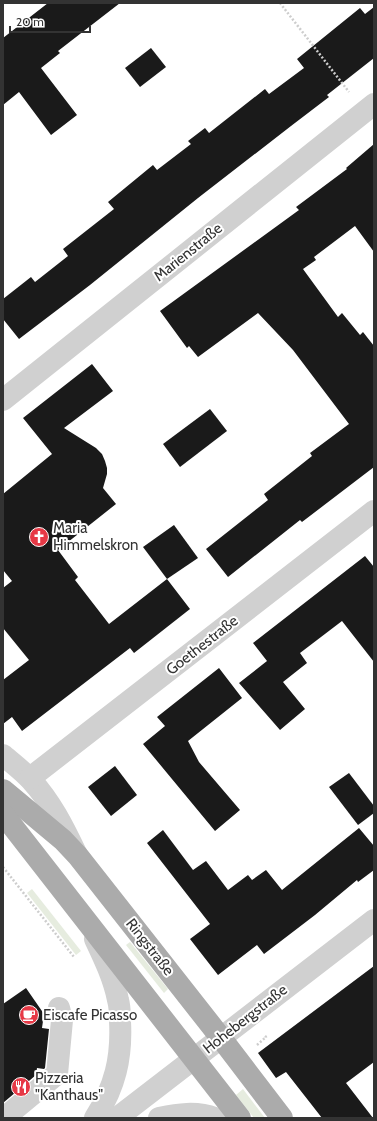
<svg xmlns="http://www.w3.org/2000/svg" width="377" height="1121" font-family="Cabin,sans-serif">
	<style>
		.green { fill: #e6ecdf }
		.building { fill: #1a1a1a }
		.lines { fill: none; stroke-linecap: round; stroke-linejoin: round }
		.path { stroke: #cdcdcd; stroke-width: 2.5; stroke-dasharray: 2 2; stroke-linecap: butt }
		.minor { stroke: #d0d0d0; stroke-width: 22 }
		.major { stroke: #ababab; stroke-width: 22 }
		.labels { text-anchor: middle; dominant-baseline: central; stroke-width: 4; stroke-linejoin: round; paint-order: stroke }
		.street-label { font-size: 15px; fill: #333; stroke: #fff }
		.poi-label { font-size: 15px; fill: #333; stroke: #fff; text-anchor: start }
	</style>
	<rect width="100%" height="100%" fill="#fff"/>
	<!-- green -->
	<g class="green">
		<path d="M32,889l49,62 -5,4 -49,-62z"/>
		<path d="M130,942l38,47 -4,4 -38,-48z"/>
		<path d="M243,1089l22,29h-11l-18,-23z"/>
	</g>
	<!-- building -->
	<g class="building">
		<path d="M48,3h72l-62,48 2,2 -19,15 36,47 -26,20 -32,-43 -16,13v-67z"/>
		<path d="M374,7v51l-47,37 2,2 -38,29 -93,72 -108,87 -71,54 -16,-20v-20l28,-22 4,5 33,-26 -5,-7 51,-40 -6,-7 45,-37 4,5 34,-26 -3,-3 17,-13 4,5 56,-44 4,5 35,-26 -7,-9 63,-51 5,6z"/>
		<path d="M151,48l15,19 -26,20 -15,-19z"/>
		<path d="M374,144v108l-19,-26 -41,31 2,3 -13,9 35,48 4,-4 18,22 3,-3 11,14v121l-72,55 -2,-2 -72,57 -22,-28 62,-49 -4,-6 48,-38 -2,-3 39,-29 -56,-74 -35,-37 -60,44 -9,-11 -2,2 -27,-37 139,-101 -3,-3 51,-38 -1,-1z"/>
		<path d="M92,364l21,27 -49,37 32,20 6,6 3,7 2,7v6l-4,14 13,16 -58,46 20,27 -3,3 34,44 58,-45 23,30 -56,44 -4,-5 -108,83 -10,-14 -9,7v-44l26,-20 -26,-32v-40l9,-7 -9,-11v-76l49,-40 -29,-36z"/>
		<path d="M210,409l17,22 -47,36 -17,-23z"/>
		<path d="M174,525l24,33 -31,21 -24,-32z"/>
		<path d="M365,556l9,11v95l-32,-41 -42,32 7,10 -24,19 22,27 -25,21 -41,-47 28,-22 -14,-18z"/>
		<path d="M219,668l23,30 -54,43 11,21 41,48 -25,21 -72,-87 22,-18 -8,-9z"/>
		<path d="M115,766l22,29 -26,21 -23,-29z"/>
		<path d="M349,773l25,33v7l-16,12 -29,-38z"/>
		<path d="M359,828l15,18v24l-16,12 -1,-2 -42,35 -51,39 -7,-9 -39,30 -28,-36 20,-15 -63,-81 16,-13 30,40 13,-9 22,29 20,-15 4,5 14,-10 16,20z"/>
		<path d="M374,966v96l-28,21 27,35h-51l-36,-46 -10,6 -18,-25z"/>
		<path d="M26,988l18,26 -2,14 7,1 -4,39 -1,1 -7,-1 -1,7 -33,28v-99z"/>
	</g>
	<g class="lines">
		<!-- path -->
		<g class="path">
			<path d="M280,3l69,89"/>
			<path d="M3,867l71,90"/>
			<path d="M257,1045l9,-8 -1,-1"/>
		</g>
		<!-- minor -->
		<g class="minor">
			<path d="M3,400l371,-296"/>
			<path d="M3,755c9,8 20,16 28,25 20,22 32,46 45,73"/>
			<path d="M30,778l344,-267"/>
			<path d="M4,1118l53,-44 5,-54 -3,-12"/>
			<path d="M95,1118c20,-31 27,-60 25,-97 0,-7 0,-14 -2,-21 -4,-21 -14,-42 -23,-61"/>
			<path d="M117,1118l257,-198"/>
			<path d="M159,1118c19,-4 37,-7 56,0"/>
		</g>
		<!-- major -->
		<g class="major">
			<path d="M3,790l60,50 15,16 143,182 61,80"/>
			<path d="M3,814l237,304"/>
		</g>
	</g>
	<!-- icons -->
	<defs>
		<symbol id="church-disc" viewBox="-11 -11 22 22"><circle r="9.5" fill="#e63946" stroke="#fff"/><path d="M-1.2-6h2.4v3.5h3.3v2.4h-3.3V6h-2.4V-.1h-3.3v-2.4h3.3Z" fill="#fff"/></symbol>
		<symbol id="cafe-disc" viewBox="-11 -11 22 22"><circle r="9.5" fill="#e63946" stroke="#fff"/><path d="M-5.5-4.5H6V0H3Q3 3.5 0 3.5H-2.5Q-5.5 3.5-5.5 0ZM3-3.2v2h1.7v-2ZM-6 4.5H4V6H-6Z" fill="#fff"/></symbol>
		<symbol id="restaurant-disc" viewBox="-11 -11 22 22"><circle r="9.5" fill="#e63946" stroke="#fff"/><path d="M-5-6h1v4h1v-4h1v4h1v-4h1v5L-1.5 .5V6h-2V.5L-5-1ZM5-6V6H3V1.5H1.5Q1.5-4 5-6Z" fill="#fff"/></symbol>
	</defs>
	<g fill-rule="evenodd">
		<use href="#church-disc" x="28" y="526" width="22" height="22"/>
		<use href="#cafe-disc" x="18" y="1004" width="22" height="22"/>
		<use href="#restaurant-disc" x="10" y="1076" width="22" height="22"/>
	</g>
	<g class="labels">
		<!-- street labels -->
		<g class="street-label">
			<text transform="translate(188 252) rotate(-39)">Marienstraße</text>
			<text transform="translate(202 645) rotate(-38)">Goethestraße</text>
			<text transform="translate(150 947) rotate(52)">Ringstraße</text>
			<text transform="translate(245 1019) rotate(-38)">Hohebergstraße</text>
		</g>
		<!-- poi labels -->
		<g class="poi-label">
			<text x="53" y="528">Maria<tspan x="53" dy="17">Himmelskron</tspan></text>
			<text x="43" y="1015">Eiscafe Picasso</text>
			<text x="35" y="1078">Pizzeria<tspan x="35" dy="17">"Kanthaus"</tspan></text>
		</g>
	</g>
	<!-- border -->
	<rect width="377" height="1121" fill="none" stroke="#333333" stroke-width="8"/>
	<!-- scale -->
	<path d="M10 26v6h80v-6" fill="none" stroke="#333333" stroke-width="2"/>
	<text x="16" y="26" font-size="12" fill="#333333" stroke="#ffffff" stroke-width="3" paint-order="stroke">20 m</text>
</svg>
